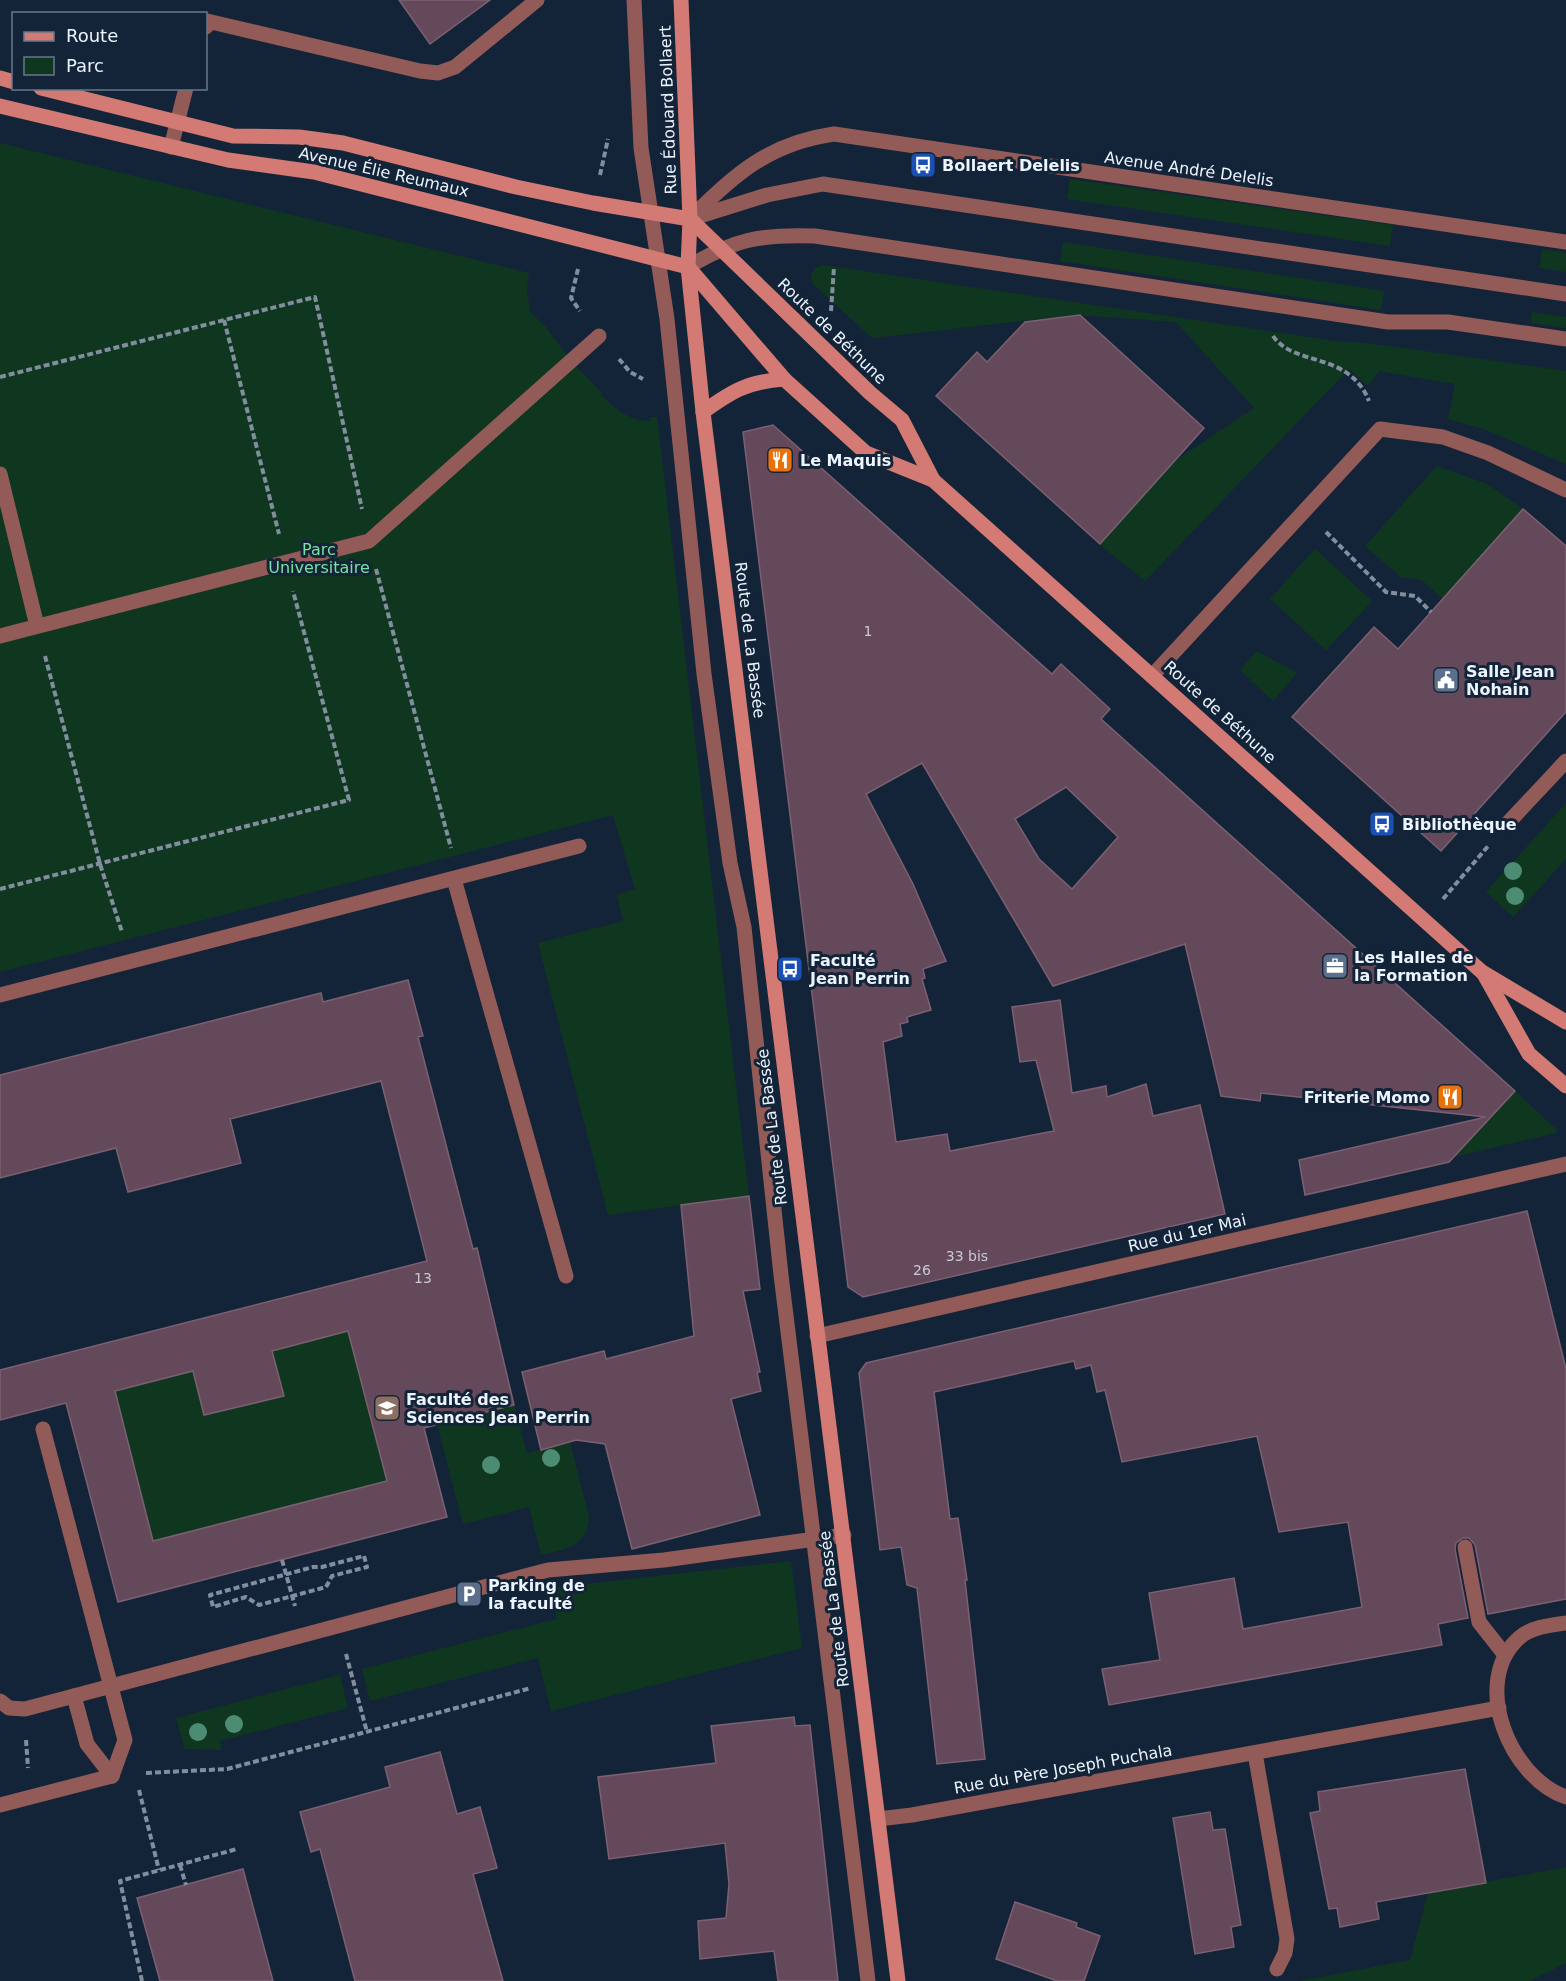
<svg xmlns="http://www.w3.org/2000/svg" width="1566" height="1981" font-family="'DejaVu Sans',sans-serif">
	<style>
		.green { fill: #0f3720 }
		.building { fill: #64495a; stroke: #7c6071; stroke-width: 1.5; fill-rule: evenodd }
		.lines { fill: none; stroke-linecap: round; stroke-linejoin: round }
		.path { stroke: #828e9e; stroke-width: 4; stroke-dasharray: 6 3; stroke-linecap: butt }
		.lane { stroke: #935b57; stroke-width: 15 }
		.street { stroke: #935b57; stroke-width: 15 }
		.secondary { stroke: #d27a73; stroke-width: 15 }
		.tree { fill: #4b8c72 }
		.labels { text-anchor: middle; dominant-baseline: central; stroke-width: 6; stroke-linejoin: round; paint-order: stroke }
		.number-label { font-size: 14px; fill: #c9c9d6 }
		.street-label { font-size: 16px; fill: #ebf4ff; stroke: #132438 }
		.poi-label { font-size: 16px; font-weight: bold; fill: #ebf4ff; stroke: #132438; text-anchor: start }
		.park-label { font-size: 16px; fill: #79e1a1; stroke: #132438 }
	</style>
	<rect width="100%" height="100%" fill="#132438"/>
	<!-- green -->
	<g class="green">
		<path d="M0,143l529,130 -2,15 3,24 15,14 26,35 31,32 -1,2c16,15 26,25 49,26v-4h7l92,779 -141,19 -70,-272 85,-22 -6,-26 18,-6 -22,-74 -613,157z"/>
		<path d="M1070,179l323,46 -3,21 -323,-47z"/>
		<path d="M1063,242l321,49 -3,19 -321,-49z"/>
		<path d="M1542,249l24,4v19l-27,-4z"/>
		<path d="M823,265l520,77 24,1 199,28v93l-82,-35 -36,-10 7,-35 -76,-13 -11,15 -19,-17 -204,212 -46,-37 73,-81 82,-55 -78,-86 -100,-7 -204,23 -60,-55 -1,-9 4,-6z"/>
		<path d="M1532,312l34,5v11l-35,-5z"/>
		<path d="M1437,466l50,18 36,25 -80,90 -21,-19 -21,-3 -36,-31z"/>
		<path d="M1315,549l57,52 -46,49 -56,-51z"/>
		<path d="M1257,651l40,22 -24,28 -33,-31z"/>
		<path d="M1566,803v56l-53,58 -27,-25z"/>
		<path d="M1515,1091l42,39 -1,3 -102,24z"/>
		<path d="M348,1331l39,150 -234,60 -38,-150 78,-20 12,44 78,-19 -11,-45z"/>
		<path d="M514,1405l13,48 43,-11 19,75c-1,29 -23,32 -48,38l-12,-48 -66,17 -26,-100z"/>
		<path d="M791,1561l11,87 -251,63 -13,-53 -168,43 -8,-32 195,-50 -7,-31z"/>
		<path d="M340,1675l8,33 -128,33 2,9 -37,-1 -9,-31z"/>
		<path d="M1566,1867v96l-36,18h-230l110,-21 18,-67z"/>
	</g>
	<!-- building -->
	<g class="building">
		<path d="M399,0h91l-60,44z"/>
		<path d="M1080,315l124,113 -104,116 -164,-148 41,-44 10,10 38,-40z"/>
		<path d="M773,425l279,249 9,-10 49,45 -9,10 414,372 -66,71 -144,33 -6,-35 187,-43 -225,-24 -1,8 -39,-5 -36,-152 -132,42 -131,-223 -56,31 47,90 33,77 -23,8 2,9 -3,1 9,31 -24,7 1,5 -8,2 2,12 -19,6 13,100 51,-8 3,17 104,-20 -18,-71 -16,2 -8,-55 48,-7 12,93 34,-7 1,11 39,-13 7,32 47,-11 25,109 -362,83 -15,-10 -105,-855zM1066,787l52,50 -46,52 -33,-30 -24,-40z"/>
		<path d="M1523,509l43,37v166l-125,139 -149,-134 82,-90 24,22z"/>
		<path d="M408,980l15,56 -5,1 55,212 4,-1 37,157 -90,23 23,89 -329,85 -52,-199 -66,17v-50l427,-109 -46,-180 -151,38 11,44 -113,29 -12,-44 -116,30v-103l321,-82 2,9zM348,1331l39,150 -234,60 -38,-150 78,-20 11,44 80,-19 -12,-45z"/>
		<path d="M749,1196l11,93 -17,2 17,81h-3l4,19 -30,8 29,116 -128,34 -27,-105 -29,-4 -35,10 -19,-78 82,-21 2,8 88,-23 -13,-131z"/>
		<path d="M1527,1211l39,158v230l-78,15 -13,-69 -6,-7h-6l-7,5 -1,6 13,69 -30,6 4,21 -333,60 -7,-36 58,-9 -11,-67 85,-15 9,51 119,-22 -14,-85 -69,10 -22,-96 -135,26 -17,-72 -8,2 -6,-27 -15,4 -2,-8 -140,31 16,127 8,-1 9,62h-2l20,179 -48,5 -20,-176 -10,-3 -6,-38 -21,3 -21,-177 7,-10z"/>
		<path d="M794,1717l1,9 15,-1 28,256h-60l-4,-30 -74,8 -2,-38 28,-3 3,-34 -4,-41 -116,16 -11,-82 118,-14 -5,-37z"/>
		<path d="M440,1752l17,62 23,-7 17,61 -24,6 30,107h-148l-35,-132 -9,3 -11,-40 90,-25 -5,-20z"/>
		<path d="M1465,1769l21,114 -110,19 3,17 -39,8 -3,-19 -8,1 -19,-96 10,-2 -2,-19z"/>
		<path d="M1210,1812l3,18 12,-1 16,96 -10,2 3,20 -39,7 -22,-136z"/>
		<path d="M243,1869l30,112h-113l-23,-83z"/>
		<path d="M1015,1902l62,21 -1,4 24,9 -16,45h-27l-61,-22z"/>
	</g>
	<g class="lines">
		<!-- path -->
		<g class="path">
			<path d="M600,175l8,-36"/>
			<path d="M578,269l-7,29 9,13"/>
			<path d="M831,311l3,-44"/>
			<path d="M224,320l55,214"/>
			<path d="M1273,336c21,31 76,15 96,65"/>
			<path d="M619,359l11,13 13,7"/>
			<path d="M0,377l315,-80 47,212"/>
			<path d="M1326,532l60,60 29,4 16,16"/>
			<path d="M376,569l75,279"/>
			<path d="M45,656l55,208 22,68"/>
			<path d="M0,889l349,-89 -56,-209"/>
			<path d="M1443,899l46,-54"/>
			<path d="M364,1556l3,11 -35,9 -6,11 -67,18 -13,-8 -33,10 -3,-12 103,-28h9z"/>
			<path d="M282,1560l13,46"/>
			<path d="M346,1654l21,78"/>
			<path d="M26,1740l2,28"/>
			<path d="M146,1773l81,-4 304,-81"/>
			<path d="M139,1790l20,80"/>
			<path d="M180,1865l6,20"/>
			<path d="M142,1981l-22,-100 117,-32"/>
		</g>
		<!-- lane -->
		<g class="lane">
			<path d="M634,0l7,148 26,171 37,355 26,189 14,64 37,348 87,706"/>
			<path d="M206,27l1,-6 213,50 18,2 17,-6 82,-67"/>
			<path d="M171,147l15,-59"/>
			<path d="M690,219l77,-24 56,-11 743,110"/>
			<path d="M1507,824l59,-63"/>
			<path d="M454,879l112,397"/>
			<path d="M0,995l579,-149"/>
			<path d="M43,1429l82,311 -13,36"/>
			<path d="M1465,1547l14,75 26,33"/>
			<path d="M74,1696l13,48 25,32"/>
			<path d="M0,1701l9,7 16,1 523,-139 116,-10 180,-25"/>
			<path d="M0,1805l112,-29"/>
		</g>
		<!-- street -->
		<g class="street">
			<path d="M690,219c44,-45 80,-76 144,-85l732,108"/>
			<path d="M688,267c47,-28 73,-33 127,-31l573,86h60l118,17"/>
			<path d="M0,474l37,152"/>
			<path d="M0,636l369,-95 230,-205"/>
			<path d="M1152,676l228,-247 63,8 45,16 78,37"/>
			<path d="M817,1336l749,-172"/>
			<path d="M1566,1623c-15,2 -35,4 -47,15 -49,44 -9,140 47,159"/>
			<path d="M1255,1753l32,186 -2,14 -8,16"/>
			<path d="M878,1819l34,-4 587,-107"/>
		</g>
		<!-- secondary -->
		<g class="secondary">
			<path d="M681,0l9,219 -2,48 15,145 195,1569"/>
			<path d="M0,78l14,4"/>
			<path d="M41,88l192,48 66,1 44,6 173,44 77,16 97,16"/>
			<path d="M0,106l228,54 86,12 374,95"/>
			<path d="M690,219l180,174 32,27 31,60"/>
			<path d="M688,267l96,112 82,74 67,27 549,492 84,50"/>
			<path d="M703,412c29,-21 44,-30 81,-33"/>
			<path d="M1484,974l45,80 37,32"/>
		</g>
	</g>
	<!-- trees -->
	<g class="tree">
		<circle cx="1513" cy="871" r="9"/>
		<circle cx="1515" cy="896" r="9"/>
		<circle cx="551" cy="1458" r="9"/>
		<circle cx="491" cy="1465" r="9"/>
		<circle cx="234" cy="1724" r="9"/>
		<circle cx="198" cy="1732" r="9"/>
	</g>
	<!-- icons -->
	<defs>
		<symbol id="bus-square" viewBox="-11 -11 22 22"><rect x="-9" y="-9" width="18" height="18" rx="4" fill="#1a4fb4" stroke="#132438"/><path d="M-5-6H5V4H4V6H2V4H-2V6H-4V4H-5ZM-3.5-4V0h7V-4ZM-3.5 1.2v1.5H-2V1.2ZM2 1.2v1.5H3.5V1.2Z" fill="#fff"/></symbol>
		<symbol id="restaurant-square" viewBox="-11 -11 22 22"><rect x="-9" y="-9" width="18" height="18" rx="4" fill="#e8710a" stroke="#132438"/><path d="M-5-6h1v4h1v-4h1v4h1v-4h1v5L-1.5 .5V6h-2V.5L-5-1ZM5-6V6H3V1.5H1.5Q1.5-4 5-6Z" fill="#fff"/></symbol>
		<symbol id="civic-square" viewBox="-11 -11 22 22"><rect x="-9" y="-9" width="18" height="18" rx="4" fill="#5c6f8a" stroke="#132438"/><path d="M-.6-6.5H3V-4.5H.6V-3L4-1V1h2V6H-6V1h2V-1L-.6-3ZM-1.2 2.5V6h2.4V2.5Z" fill="#fff"/></symbol>
		<symbol id="office-square" viewBox="-11 -11 22 22"><rect x="-9" y="-9" width="18" height="18" rx="4" fill="#5c6f8a" stroke="#132438"/><path d="M-6-3h4V-5.5h4V-3h4V5H-6ZM-1-4.5V-3h2v-1.5ZM-6 0V1H6V0Z" fill="#fff"/></symbol>
		<symbol id="university-square" viewBox="-11 -11 22 22"><rect x="-9" y="-9" width="18" height="18" rx="4" fill="#8d6e63" stroke="#132438"/><path d="M0-5L7-2L0 1L-7-2ZM-4 1L0 2.5L4 1V4Q0 6-4 4Z" fill="#fff"/></symbol>
		<symbol id="parking-square" viewBox="-11 -11 22 22"><rect x="-9" y="-9" width="18" height="18" rx="4" fill="#5c6f8a" stroke="#132438"/><path d="M-3.5-5.5H1a3.5 3.5 0 0 1 0 7H-1V5.5H-3.5ZM-1-3.4V-.6H.8a1.4 1.4 0 0 0 0-2.8Z" fill="#fff"/></symbol>
	</defs>
	<g fill-rule="evenodd">
		<use href="#bus-square" x="908" y="150" width="30" height="30"/>
		<use href="#restaurant-square" x="765" y="445" width="30" height="30"/>
		<use href="#civic-square" x="1431" y="665" width="30" height="30"/>
		<use href="#bus-square" x="1367" y="809" width="30" height="30"/>
		<use href="#office-square" x="1320" y="951" width="30" height="30"/>
		<use href="#bus-square" x="775" y="954" width="30" height="30"/>
		<use href="#restaurant-square" x="1435" y="1082" width="30" height="30"/>
		<use href="#university-square" x="372" y="1393" width="30" height="30"/>
		<use href="#parking-square" x="454" y="1579" width="30" height="30"/>
	</g>
	<g class="labels">
		<!-- number labels -->
		<g class="number-label">
			<text x="868" y="631">1</text>
			<text x="967" y="1256">33 bis</text>
			<text x="922" y="1270">26</text>
			<text x="423" y="1278">13</text>
		</g>
		<!-- street labels -->
		<g class="street-label">
			<text transform="translate(668 110) rotate(-92)">Rue Édouard Bollaert</text>
			<text transform="translate(1189 169) rotate(8)">Avenue André Delelis</text>
			<text transform="translate(384 172) rotate(13)">Avenue Élie Reumaux</text>
			<text transform="translate(832 331) rotate(44)">Route de Béthune</text>
			<text transform="translate(750 640) rotate(83)">Route de La Bassée</text>
			<text transform="translate(1220 712) rotate(42)">Route de Béthune</text>
			<text transform="translate(772 1127) rotate(-97)">Route de La Bassée</text>
			<text transform="translate(1187 1233) rotate(-13)">Rue du 1er Mai</text>
			<text transform="translate(834 1609) rotate(-97)">Route de La Bassée</text>
			<text transform="translate(1063 1769) rotate(-10)">Rue du Père Joseph Puchala</text>
		</g>
		<!-- poi labels -->
		<g class="poi-label">
			<text x="942" y="165">Bollaert Delelis</text>
			<text x="800" y="460">Le Maquis</text>
			<text x="1466" y="671">Salle Jean<tspan x="1466" dy="18">Nohain</tspan></text>
			<text x="1402" y="824">Bibliothèque</text>
			<text x="1354" y="957">Les Halles de<tspan x="1354" dy="18">la Formation</tspan></text>
			<text x="810" y="960">Faculté<tspan x="810" dy="18">Jean Perrin</tspan></text>
			<text x="1430" y="1097" text-anchor="end">Friterie Momo</text>
			<text x="406" y="1399">Faculté des<tspan x="406" dy="18">Sciences Jean Perrin</tspan></text>
			<text x="488" y="1585">Parking de<tspan x="488" dy="18">la faculté</tspan></text>
		</g>
		<!-- park labels -->
		<g class="park-label">
			<text x="319" y="549">Parc<tspan x="319" dy="18">Universitaire</tspan></text>
		</g>
	</g>
	<!-- legend -->
	<rect x="12" y="12" width="195" height="78" fill="#132438" stroke="#697788" stroke-width="1.5"/>
	<rect x="24" y="32" width="30" height="9" fill="#d27a73" stroke="#697788" stroke-width="1.5"/>
	<text x="66" y="42" font-size="18" fill="#ebf4ff">Route</text>
	<rect x="24" y="57" width="30" height="18" fill="#0f3720" stroke="#697788" stroke-width="1.5"/>
	<text x="66" y="72" font-size="18" fill="#ebf4ff">Parc</text>
</svg>
